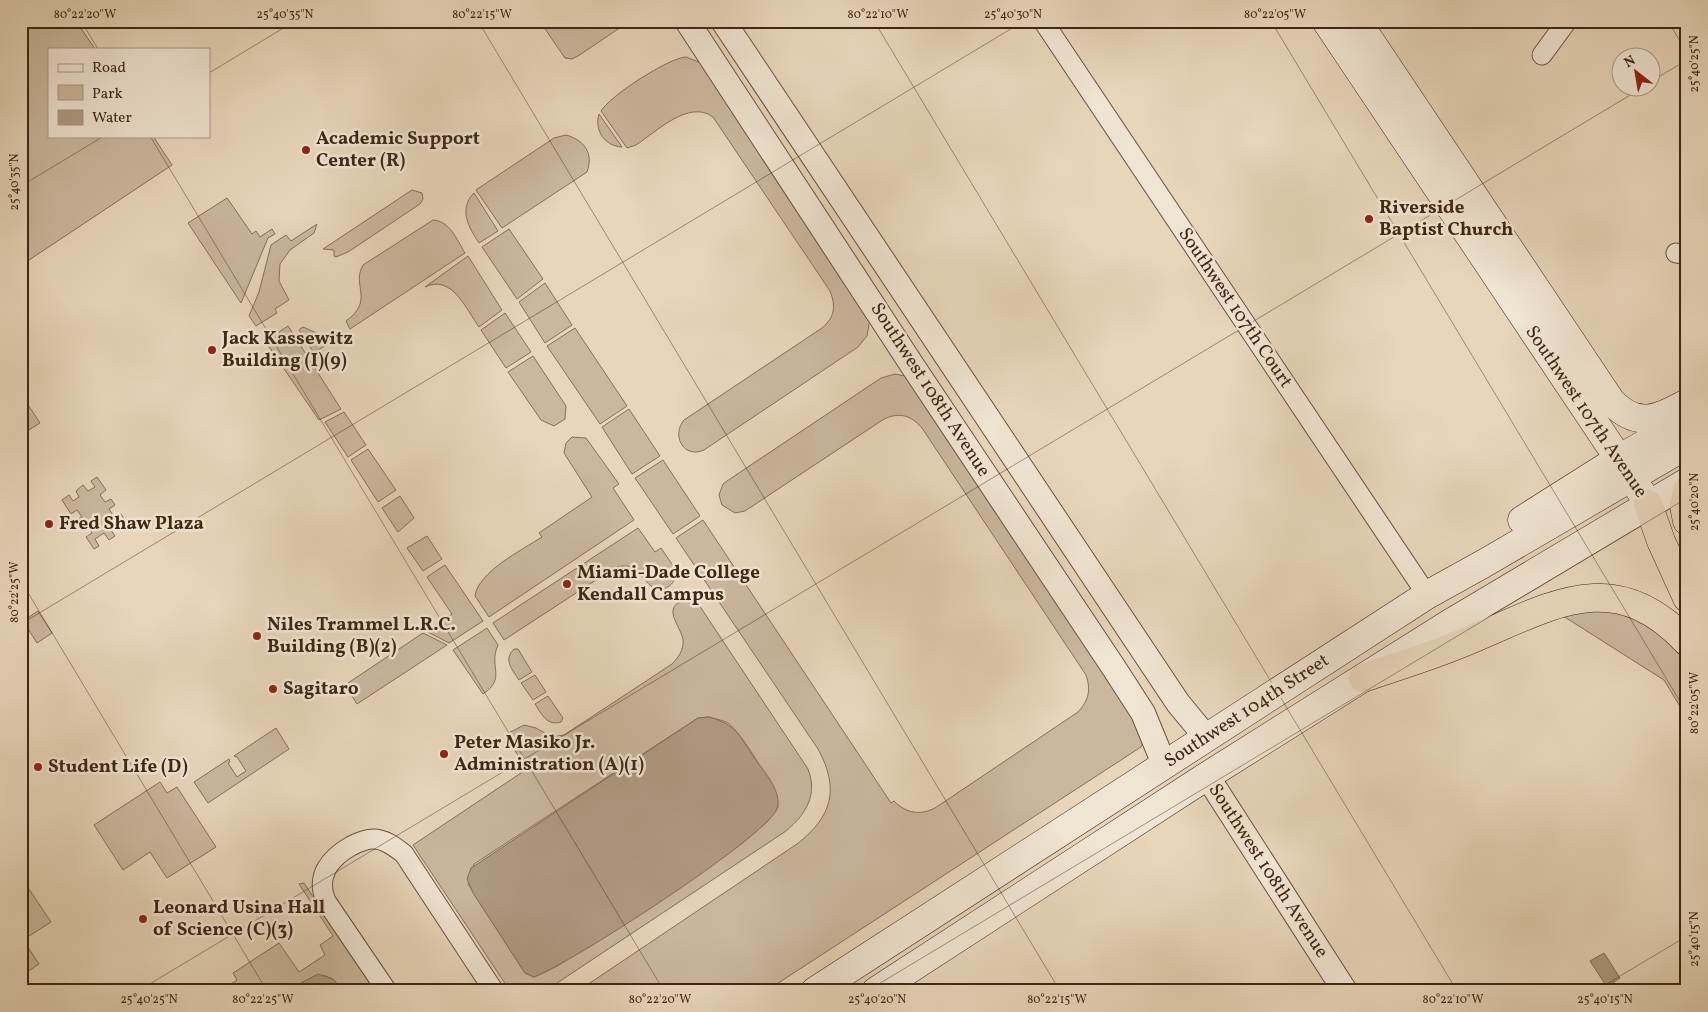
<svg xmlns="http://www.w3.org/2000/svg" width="1708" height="1012" font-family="Vollkorn,serif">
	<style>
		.green { fill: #cbb79e; stroke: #856f5a; fill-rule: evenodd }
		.water { fill: #af9a82; stroke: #826c56 }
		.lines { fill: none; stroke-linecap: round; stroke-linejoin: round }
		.minor-casing { stroke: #69523e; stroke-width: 21 }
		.tertiary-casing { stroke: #69523e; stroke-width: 26 }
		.secondary-casing { stroke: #3f2715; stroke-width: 29 }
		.motorway-casing { stroke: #3f2715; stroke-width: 29 }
		.minor { stroke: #f0e4d2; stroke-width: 19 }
		.tertiary { stroke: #f0e4d2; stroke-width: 24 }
		.secondary { stroke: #f0e4d2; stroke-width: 28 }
		.motorway { stroke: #e8d5ba; stroke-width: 28 }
		.ticks { fill: none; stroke: #3f2715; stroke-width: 1; stroke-opacity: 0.45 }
		.poi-dot { fill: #8f2418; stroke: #f0e4d2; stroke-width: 2 }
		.labels { text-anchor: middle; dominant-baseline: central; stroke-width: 5; stroke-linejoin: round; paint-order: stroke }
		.poi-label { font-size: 19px; font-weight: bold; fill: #3f2715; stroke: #f0e4d2; text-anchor: start }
		.street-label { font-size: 19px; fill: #3f2715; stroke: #f0e4d2 }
		.neatline { fill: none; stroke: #3f2715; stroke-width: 2 }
		.ticks-label { font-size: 12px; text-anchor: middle; fill: #3f2715 }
	</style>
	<rect width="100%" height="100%" fill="#e8d5ba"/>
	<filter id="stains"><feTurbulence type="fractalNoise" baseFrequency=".004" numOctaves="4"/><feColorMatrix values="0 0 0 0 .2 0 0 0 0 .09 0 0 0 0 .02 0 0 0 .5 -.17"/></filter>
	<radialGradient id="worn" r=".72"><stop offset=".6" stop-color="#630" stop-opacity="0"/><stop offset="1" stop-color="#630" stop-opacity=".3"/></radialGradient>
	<!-- green -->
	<g class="green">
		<path d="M21,21h55l19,28h-46v87h104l19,29 -143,95 -8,-7z"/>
		<path d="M544,21h86l-52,35 -6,3 -7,-1 -22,-32z"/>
		<path d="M686,57l15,6 169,256 -3,17 -9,11 -154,103c-20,9 -33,-14 -20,-30l138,-92c13,-11 14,-22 8,-37l-117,-174c-24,-18 -57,15 -77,28l-9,3 -26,-37c9,-15 67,-53 85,-54z"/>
		<path d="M599,114l23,33c-17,-1 -28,-16 -23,-33z"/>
		<path d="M566,135c18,5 28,18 21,37l-85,56 -26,-38 78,-52z"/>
		<path d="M412,190l10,3 1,6 -3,5 -72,48 -12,5 -2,-1v-6l-11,-1z"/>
		<path d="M474,193l24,38 -19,12c-10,-15 -21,-34 -5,-50z"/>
		<path d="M227,198l25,36 4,-3 4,6 12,-8 3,5 -7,4 -27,65 -53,-80z"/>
		<path d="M433,220c17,1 24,20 32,33l-115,76 -4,-8c29,-21 5,-35 17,-56z"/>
		<path d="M317,224l-3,9 -24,17 -10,14 -1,17 10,19 -14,9 2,4 -21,13 -7,-10 10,-24 12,-47 15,-10 5,6z"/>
		<path d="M509,229l34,50 -26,20 -35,-52z"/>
		<path d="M468,256l34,54 -23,17c-13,-18 -27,-53 -54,-40z"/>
		<path d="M545,283l27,42 -27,18 -26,-41z"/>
		<path d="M505,313l26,39 -25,16 -25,-38z"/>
		<path d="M288,326l53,83 -22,11 -54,-79z"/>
		<path d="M303,327l18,8 14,-1 3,3 -24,16 -15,-23z"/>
		<path d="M575,328l52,78 -27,18 -53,-78z"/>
		<path d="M533,356l33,50 -1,13 -11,7 -13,-6 -33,-48z"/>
		<path d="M895,374l10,2 235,346 3,21 -2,4 -375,244h-188l219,-147c35,-27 43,-55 21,-95l-142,-211 27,-18 188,283 3,-2c12,12 25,15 41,7l143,-96c11,-12 13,-22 8,-37l-164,-247c-11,-13 -23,-16 -38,-9l-139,92 -10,2 -13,-8 -3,-10 4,-11 4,-3 154,-103z"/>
		<path d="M21,394l19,29 -19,12z"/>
		<path d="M629,409l31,47 -28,18 -30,-47z"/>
		<path d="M344,412l22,33 -18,12 -23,-35z"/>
		<path d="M572,437l14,1 33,46 -6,4 21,32 -145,97 -14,-21c3,-24 47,-46 67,-59l-3,-4 53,-36 -28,-44 2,-10z"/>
		<path d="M368,449l28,41 -18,12 -27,-42z"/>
		<path d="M663,460l37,56 -27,18 -38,-56z"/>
		<path d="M97,477l9,13 -6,5 5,7 6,-3 4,6 -6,4 6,9 6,-4 8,13 -5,4 -5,-7 -8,6 4,6 -6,4 -5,-7 -9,6 4,7 -5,3 -8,-12 6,-4 -5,-8 -7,4 -5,-8 7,-4 -5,-7 -6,4 -9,-14 7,-5 4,6 6,-4 -3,-6 7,-6 5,6 7,-4 -4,-6z"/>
		<path d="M400,496l14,22 -16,14 -16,-24z"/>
		<path d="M638,528l17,24 6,-4 13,19 2,9c-3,10 -15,19 -25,10 -13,-11 -14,-24 -35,-19l-112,73 -11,-17z"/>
		<path d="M427,536l15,23 -19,12 -16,-23z"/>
		<path d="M445,565l38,56 -34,22 -23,-12 26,-17 -25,-37z"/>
		<path d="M687,599l12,6 109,164c10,26 -2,45 -22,62l-241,160h-35l-97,-146 114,-76 -22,-34 19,-10 12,3 16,9 12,-2 108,-71c6,-6 12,-14 11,-24 -2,-15 -24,-33 4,-41zM709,717c6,2 14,3 19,6 14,10 49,67 50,84l-11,15 -27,23 -89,62 -94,59 -23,11 -9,-4 -57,-89 6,-20 224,-146z"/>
		<path d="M1583,606l61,12 39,36 -2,2 6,9v53l-23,-38 -101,-64z"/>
		<path d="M38,611l14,22 -15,10 -14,-22z"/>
		<path d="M487,628l11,17c-10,22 9,33 -15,49l-30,-44z"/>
		<path d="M423,633l24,12 -90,59 -12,-19z"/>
		<path d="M514,649h4l14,23 -13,8c-7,-11 -16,-20 -5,-31z"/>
		<path d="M535,675l11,17 -13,8 -12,-17z"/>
		<path d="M548,696l15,22 -2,4c-14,4 -19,-7 -26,-18z"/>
		<path d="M276,728l13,21 -81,54 -14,-21 35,-23 1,3 -2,1 9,14 9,-6 -9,-14 -3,-1z"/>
		<path d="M160,782l7,11 10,-6 39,60 -49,31 -17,-26 -27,18 -29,-45z"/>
		<path d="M21,877l30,45 -28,18 16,24 -18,12z"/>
		<path d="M304,883l71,108h-32l-10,-12 -10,-4 -22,8 -5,8h-76l17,-11 -4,-7 46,-30 20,29 26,-17 -5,-10 13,-9 -34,-52z"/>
	</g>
	<!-- water -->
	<g class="water">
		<path d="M709,717c29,8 30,19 46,42 9,12 28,34 22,50 -12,29 -207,155 -243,168l-9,-4 -52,-80 -6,-14 4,-11 227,-150z"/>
		<path d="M1604,953l16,25 -13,9 -17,-26z"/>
		<path d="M318,974l15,5 10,12h-47l5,-8z"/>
	</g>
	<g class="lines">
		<defs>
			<g id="minor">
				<path d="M1043,21l384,574"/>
				<path d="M1542,55l25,-34"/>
				<path d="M1676,253l11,2"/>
				<path d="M387,991l-61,-90c-11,-25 4,-43 25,-55 6,-3 14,-7 22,-7 12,0 22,8 31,15l90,137"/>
			</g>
			<g id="tertiary">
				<path d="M687,21l225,344 202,303 29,45 21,51"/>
				<path d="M723,21l455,682 28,34"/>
				<path d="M1207,776l138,215"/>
			</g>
			<g id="secondary">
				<path d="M1326,21l315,471"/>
				<path d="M1357,21l254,380c26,28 47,18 76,2"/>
				<path d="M1522,520l98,-62 67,-38"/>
				<path d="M815,991l612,-396 56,-31 204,-119"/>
				<path d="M876,991l331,-215 240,-151 240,-143"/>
			</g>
			<g id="motorway">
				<path d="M1687,491l-3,15 3,15"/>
				<path d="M1648,504l13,37 26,57"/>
				<path d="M1363,678c36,-12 72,-23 107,-38 81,-34 144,-76 217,2"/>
			</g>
		</defs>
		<!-- minor casing -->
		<use href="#minor" class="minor-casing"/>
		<!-- tertiary casing -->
		<use href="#tertiary" class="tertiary-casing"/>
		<!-- secondary casing -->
		<use href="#secondary" class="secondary-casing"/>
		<!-- motorway casing -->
		<use href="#motorway" class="motorway-casing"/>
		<!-- minor -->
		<use href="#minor" class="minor"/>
		<!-- tertiary -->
		<use href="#tertiary" class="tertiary"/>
		<!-- secondary -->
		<use href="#secondary" class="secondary"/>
		<!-- motorway -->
		<use href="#motorway" class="motorway"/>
	</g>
	<!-- ticks -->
	<path class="ticks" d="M81,21l17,28M478,21l582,970M874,21l583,970M1271,21l416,692M1668,21l19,32M209,73l86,-52M1650,82l37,-22M150,136l514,855M21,186l83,-50M21,581l246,410M21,624l1003,-603M138,991l1504,-903M867,991l820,-493M1595,991l92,-55"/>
	<!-- markers -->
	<g class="poi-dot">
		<circle cx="306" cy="150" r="5"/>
		<circle cx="1369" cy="219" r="5"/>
		<circle cx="212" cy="350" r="5"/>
		<circle cx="49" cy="524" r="5"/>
		<circle cx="567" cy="584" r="5"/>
		<circle cx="257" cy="636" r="5"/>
		<circle cx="273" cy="689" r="5"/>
		<circle cx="444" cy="754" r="5"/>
		<circle cx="38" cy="767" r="5"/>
		<circle cx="143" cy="919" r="5"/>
	</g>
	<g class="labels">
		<!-- poi labels -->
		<g class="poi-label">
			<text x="316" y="139">Academic Support<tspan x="316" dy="22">Center (R)</tspan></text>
			<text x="1379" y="208">Riverside<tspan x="1379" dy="22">Baptist Church</tspan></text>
			<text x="222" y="339">Jack Kassewitz<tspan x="222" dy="22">Building (I)(9)</tspan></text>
			<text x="59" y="524">Fred Shaw Plaza</text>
			<text x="577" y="573">Miami-Dade College<tspan x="577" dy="22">Kendall Campus</tspan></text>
			<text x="267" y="625">Niles Trammel L.R.C.<tspan x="267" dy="22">Building (B)(2)</tspan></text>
			<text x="283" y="689">Sagitaro</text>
			<text x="454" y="743">Peter Masiko Jr.<tspan x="454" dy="22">Administration (A)(1)</tspan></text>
			<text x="48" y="767">Student Life (D)</text>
			<text x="153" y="908">Leonard Usina Hall<tspan x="153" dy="22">of Science (C)(3)</tspan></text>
		</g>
		<!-- street labels -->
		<g class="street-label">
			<text transform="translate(1235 308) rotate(56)">Southwest 107th Court</text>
			<text transform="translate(930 390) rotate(57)">Southwest 108th Avenue</text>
			<text transform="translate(1586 412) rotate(56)">Southwest 107th Avenue</text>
			<text transform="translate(1247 711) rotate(-33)">Southwest 104th Street</text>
			<text transform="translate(1268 871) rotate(57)">Southwest 108th Avenue</text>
		</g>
	</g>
	<!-- margin -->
	<rect width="1708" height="1012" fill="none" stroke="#e8d5ba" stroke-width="55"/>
	<!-- legend -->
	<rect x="48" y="48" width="162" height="90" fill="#f0e4d2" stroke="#a99886"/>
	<rect x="58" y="64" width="25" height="8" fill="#f0e4d2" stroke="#a99886"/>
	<text x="92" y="72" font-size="15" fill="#3f2715">Road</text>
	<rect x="58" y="85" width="25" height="15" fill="#cbb79e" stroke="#a99886"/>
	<text x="92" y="98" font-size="15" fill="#3f2715">Park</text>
	<rect x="58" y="110" width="25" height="15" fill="#af9a82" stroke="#a99886"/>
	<text x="92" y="122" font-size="15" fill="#3f2715">Water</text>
	<!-- north arrow -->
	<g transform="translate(1636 72) rotate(329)"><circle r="24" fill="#f0e4d2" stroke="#a99886"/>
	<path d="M0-4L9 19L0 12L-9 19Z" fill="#8f2418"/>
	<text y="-8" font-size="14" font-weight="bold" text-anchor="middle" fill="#3f2715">N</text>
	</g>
	<rect x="28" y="28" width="1652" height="956" class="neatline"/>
	<g class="ticks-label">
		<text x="85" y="18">80°22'20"W</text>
		<text x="285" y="18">25°40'35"N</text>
		<text x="482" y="18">80°22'15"W</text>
		<text x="878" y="18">80°22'10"W</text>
		<text x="1013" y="18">25°40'30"N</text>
		<text x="1275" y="18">80°22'05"W</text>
		<text transform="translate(1694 64) rotate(-90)" y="4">25°40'25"N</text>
		<text transform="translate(14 182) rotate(-90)" y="4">25°40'35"N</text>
		<text transform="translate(1694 502) rotate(-90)" y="4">25°40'20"N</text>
		<text transform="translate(14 592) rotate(-90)" y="4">80°22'25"W</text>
		<text transform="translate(1694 703) rotate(-90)" y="4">80°22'05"W</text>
		<text transform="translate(1694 939) rotate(-90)" y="4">25°40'15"N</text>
		<text x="149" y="1003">25°40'25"N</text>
		<text x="263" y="1003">80°22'25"W</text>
		<text x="660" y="1003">80°22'20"W</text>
		<text x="877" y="1003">25°40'20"N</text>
		<text x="1057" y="1003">80°22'15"W</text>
		<text x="1453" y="1003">80°22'10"W</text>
		<text x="1605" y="1003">25°40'15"N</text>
	</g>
	<rect width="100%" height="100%" filter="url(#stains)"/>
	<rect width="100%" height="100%" fill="url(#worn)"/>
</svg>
